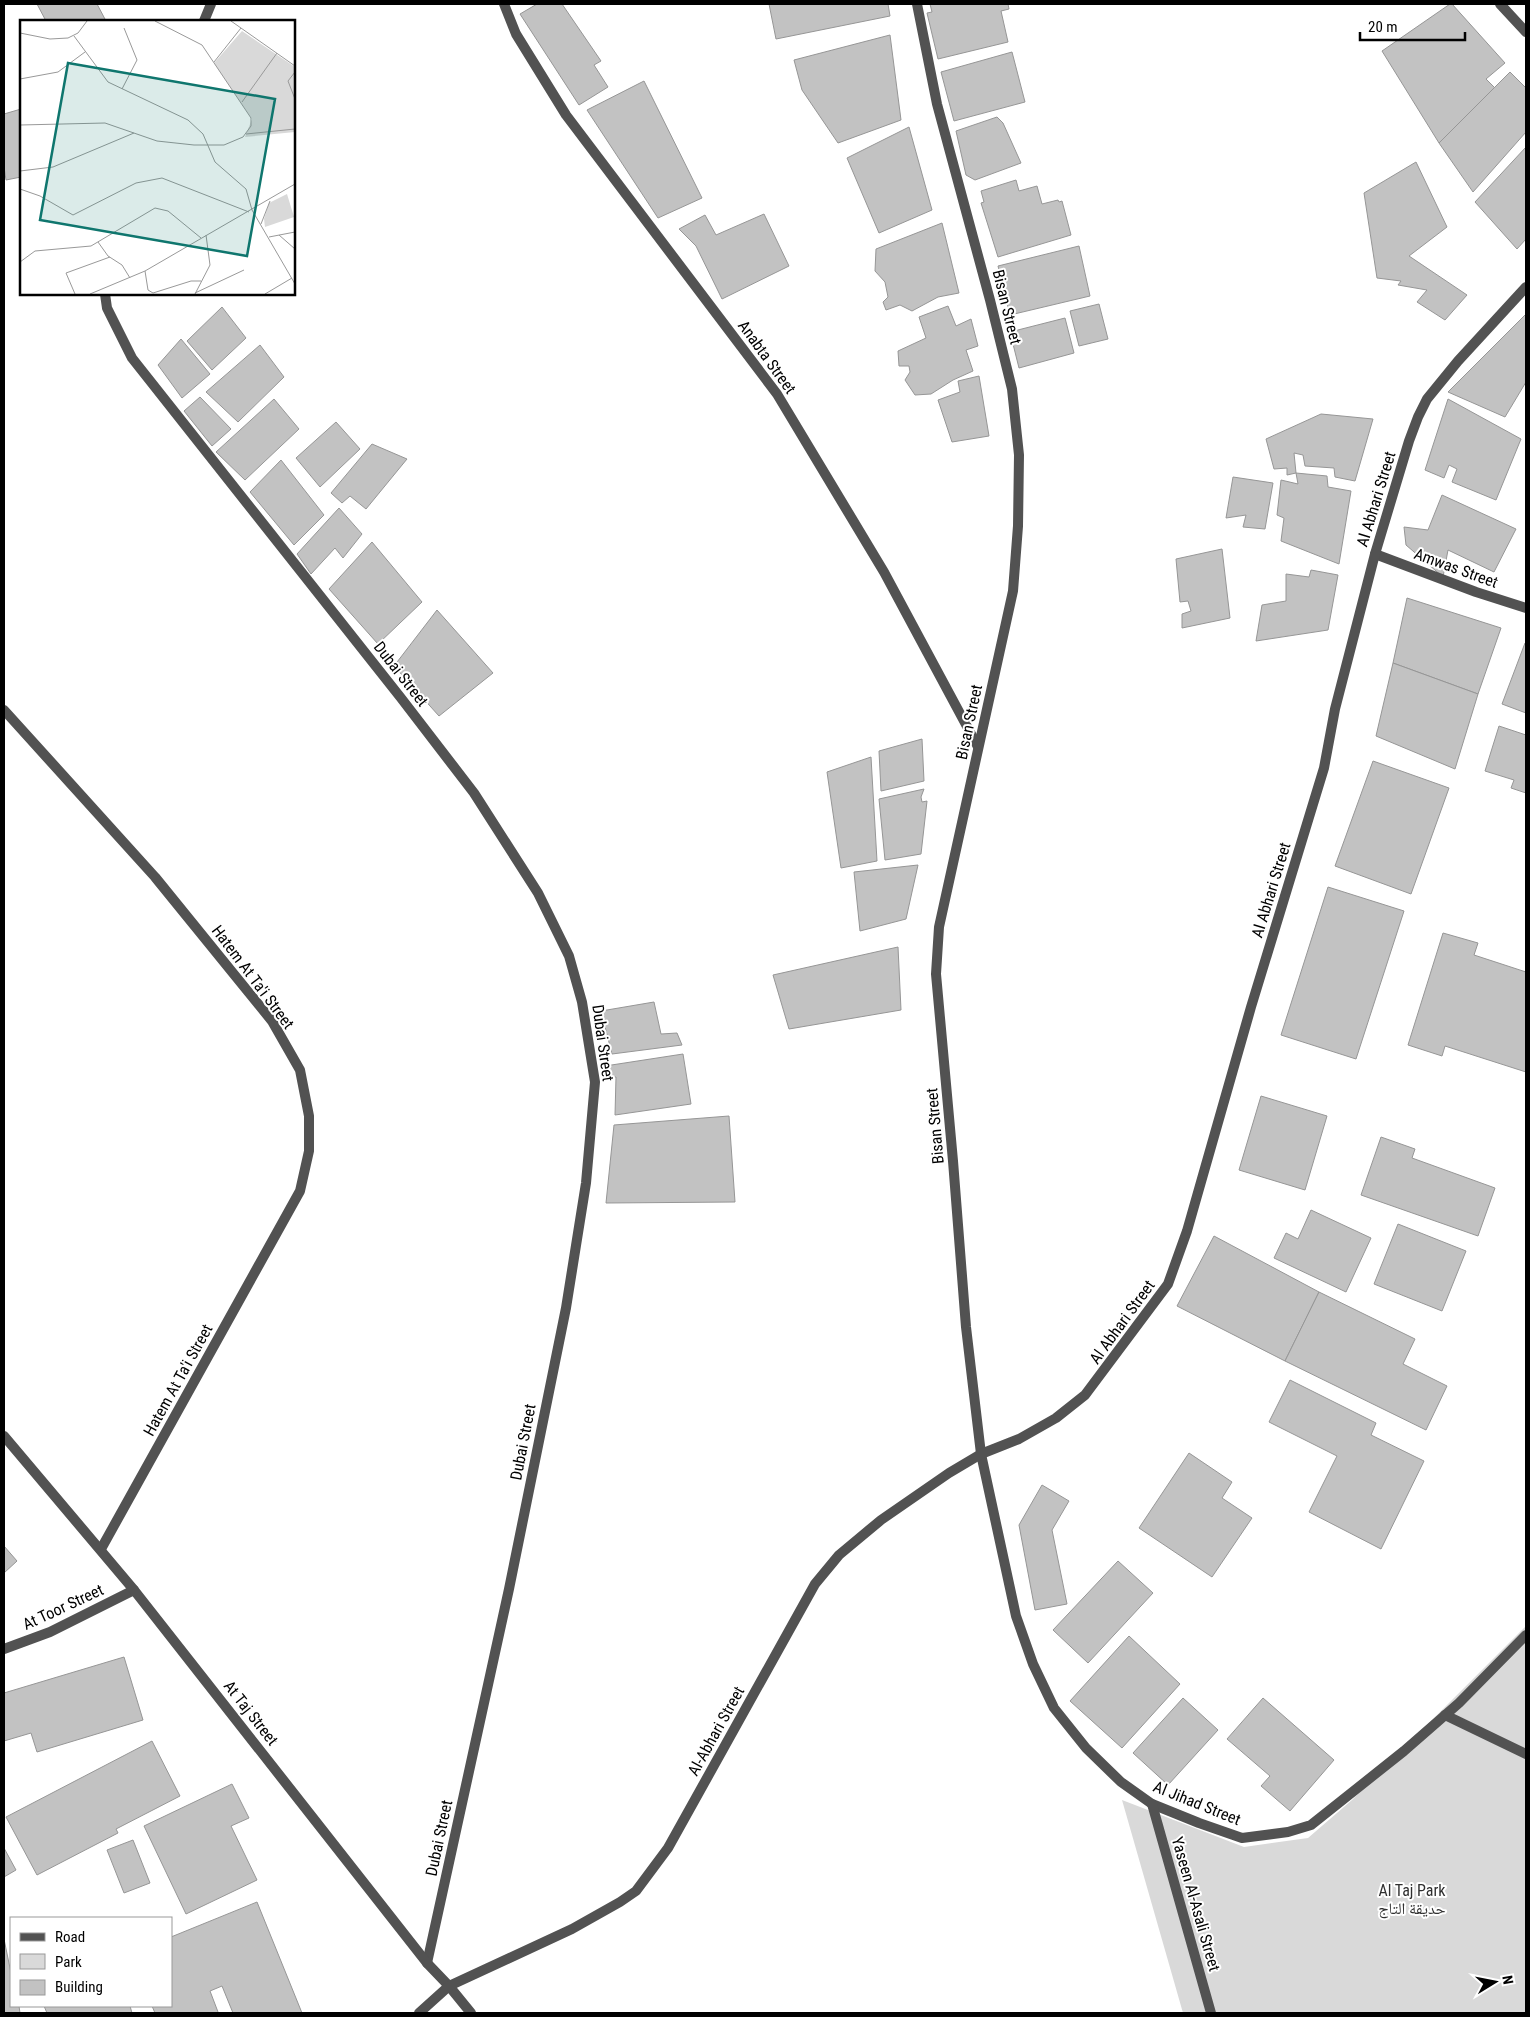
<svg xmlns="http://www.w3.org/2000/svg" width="1530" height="2017" font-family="'Roboto Condensed','Noto Naskh Arabic',sans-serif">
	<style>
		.green { fill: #d9d9d9 }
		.building { fill: #c2c2c2; stroke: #969696 }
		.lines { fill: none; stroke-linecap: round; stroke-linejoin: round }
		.minor { stroke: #525252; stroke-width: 10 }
		.tertiary { stroke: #525252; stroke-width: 10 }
		.labels { text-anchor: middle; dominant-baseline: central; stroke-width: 4; stroke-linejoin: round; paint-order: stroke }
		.street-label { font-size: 16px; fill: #000; stroke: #fff }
		.park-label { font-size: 16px; fill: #303030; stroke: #fff }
		.inset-road { fill: none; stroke: #999; stroke-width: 1 }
		.view { fill: #0f766e; fill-opacity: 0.15; stroke: #0f766e; stroke-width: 2.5 }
		.inset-edge { fill: none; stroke: #000; stroke-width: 2.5 }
	</style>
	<rect width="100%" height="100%" fill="#fff"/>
	<!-- green -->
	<path class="green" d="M1526,1626v387h-343l-61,-213 122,47 64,-9 44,-38z"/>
	<!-- building -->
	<g class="building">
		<path d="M37,4h60l9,17h-60z"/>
		<path d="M537,4h25l39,57 -7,4 14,22 -29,18 -59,-91z"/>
		<path d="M769,4h119l2,12 -114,23z"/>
		<path d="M930,4h78l1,5 -8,2 7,31 -70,17 -11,-46 5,-1z"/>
		<path d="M1450,4h2l53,59 -19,16 9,9 -56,55 -57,-92z"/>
		<path d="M890,35l11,85 -63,23 -36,-53 -8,-30z"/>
		<path d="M1012,52l13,50 -71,19 -13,-49z"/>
		<path d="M1510,72l16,16v44l-53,60 -34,-49z"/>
		<path d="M644,81l58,117 -44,20 -71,-108z"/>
		<path d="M21,109v68l-15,3 -2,-13v-53z"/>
		<path d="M997,117l6,6 18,40 -46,17 -9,-5 -10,-44z"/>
		<path d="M909,127l23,83 -53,23 -32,-75z"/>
		<path d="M1526,147v92l-9,10 -42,-47z"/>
		<path d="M1416,162l31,65 -38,29 58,39 -22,25 -28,-18 10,-12 -29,-5 3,-4 -24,-3 -13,-85z"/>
		<path d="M1016,180l3,11 18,-5 5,18 16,-4 1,2 3,-1 9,34 -73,22 -17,-54 3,-1 -3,-11z"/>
		<path d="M764,214l25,52 -67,33 -26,-53 -17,-17 26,-14 11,20z"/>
		<path d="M942,223l17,70 -21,4 -26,14 -12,-6 -14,5 -3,-8 5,-5 -3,-15 -10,-11 1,-22z"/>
		<path d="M1079,246l11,50 -80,19 -12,-49z"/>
		<path d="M1099,304l9,35 -29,7 -9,-35z"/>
		<path d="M948,306l8,20 15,-7 7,27 -12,4 7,21 -20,9 -22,14 -16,1 -10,-15 5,-8 -1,-6h-10l-1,-15 28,-13 -7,-21z"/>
		<path d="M222,307l24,31 -34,32 -25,-29z"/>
		<path d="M1526,314v68l-21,35 -57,-25z"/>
		<path d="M1065,318l9,35 -55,15 -9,-36z"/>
		<path d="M181,339l29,35 -28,24 -24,-33z"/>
		<path d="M260,345l24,32 -46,45 -32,-30z"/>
		<path d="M979,376l10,60 -37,6 -14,-42 22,-8 -2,-11z"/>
		<path d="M200,397l31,32 -19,17 -28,-35z"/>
		<path d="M274,399l25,30 -54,51 -29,-28z"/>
		<path d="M1448,399l73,40 -25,61 -44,-18 5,-13 -8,-4 -5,13 -19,-8z"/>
		<path d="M1321,414l52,5 -18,62 -20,-4 -1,-9 -29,-2 -2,-11 -9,-2 2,20 -9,2v-7l-13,1 -8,-30z"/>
		<path d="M336,422l24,27 -40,38 -24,-29z"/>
		<path d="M372,444l35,15 -41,50 -16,-13 -8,7 -11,-10z"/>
		<path d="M281,460l43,55 -30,30 -44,-53z"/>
		<path d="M1296,473l31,3 1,11 23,4 -12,73 -58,-23 3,-23 -7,-3 4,-35 17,4z"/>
		<path d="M1233,477l40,6 -8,46 -22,-2 3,-12 -20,3z"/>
		<path d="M1442,495l74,34 -22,43 -46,-22 -5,27 -37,-32 -2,-18 24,3z"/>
		<path d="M339,508l23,26 -19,24 -8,-10 -24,26 -14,-20z"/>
		<path d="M372,542l50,60 -44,42 -49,-55z"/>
		<path d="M1222,549l8,69 -48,10v-14l9,-3 -3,-10 -8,1 -4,-43z"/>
		<path d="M1311,570l27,5 -10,55 -72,11 6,-36 24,-4v-27l23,3z"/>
		<path d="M1407,598l94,30 -23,66 -85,-31z"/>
		<path d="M437,610l56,63 -54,43 -45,-50z"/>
		<path d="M1525,643h1v70l-24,-9z"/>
		<path d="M1393,663l85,31 -23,75 -79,-33z"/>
		<path d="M1499,726l27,9v58l-15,-5 3,-8 -29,-9z"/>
		<path d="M922,739l2,42 -43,10 -2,-40z"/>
		<path d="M871,757l6,104 -36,7 -14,-96z"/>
		<path d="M1373,761l76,27 -38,106 -76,-28z"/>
		<path d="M924,789l-3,8 1,5 5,-1 -6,53 -36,6 -6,-61z"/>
		<path d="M918,865l-12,54 -46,12 -6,-59z"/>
		<path d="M1328,887l76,24 -48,148 -75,-24z"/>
		<path d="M1443,933l35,10 -4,12 52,17v100l-81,-26 -3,10 -34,-11z"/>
		<path d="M898,947l3,63 -112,19 -16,-54z"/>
		<path d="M654,1002l7,32 16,-1 5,12 -70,9 -11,-43z"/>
		<path d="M683,1054l8,50 -76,11 1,-38h-9l-2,-11z"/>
		<path d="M1261,1096l66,20 -22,74 -66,-20z"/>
		<path d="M729,1116l6,86 -129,1 8,-78z"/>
		<path d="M1381,1137l34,12 -3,9 83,30 -17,48 -117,-41z"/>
		<path d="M1311,1210l60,28 -25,54 -72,-34 12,-25 12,6z"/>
		<path d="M1398,1224l68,27 -24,60 -68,-27z"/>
		<path d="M1214,1236l105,56 -34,69 -108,-55z"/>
		<path d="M1319,1292l96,47 -12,25 44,22 -21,44 -141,-69z"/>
		<path d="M1290,1380l86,43 -5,12 53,26 -43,88 -72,-37 28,-56 -68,-34z"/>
		<path d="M1189,1453l43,29 -10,16 30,20 -40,59 -73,-49z"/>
		<path d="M1042,1485l27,16 -17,29 15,74 -32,6 -16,-85z"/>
		<path d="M4,1546l13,15 -13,12z"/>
		<path d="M1118,1561l35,32 -65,70 -35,-33z"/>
		<path d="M1129,1636l51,48 -58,64 -52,-47z"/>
		<path d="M124,1657l19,63 -106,32 -6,-19 -27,8v-48z"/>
		<path d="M1183,1698l35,32 -50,55 -35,-32z"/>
		<path d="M1263,1698l71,62 -44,51 -29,-25 9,-10 -43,-37z"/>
		<path d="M152,1741l28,55 -64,33 2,4 -81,42 -31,-58z"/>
		<path d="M232,1784l17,34 -18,8 26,54 -71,34 -42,-88z"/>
		<path d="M133,1840l17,43 -26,10 -17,-43z"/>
		<path d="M4,1848l12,22 -12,7z"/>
		<path d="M257,1902l45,111h-69l-11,-27 -12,5 8,21 -1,1h-62l-3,-7h19v-69z"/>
		<path d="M4,1939l7,34v33h8l1,7h-16z"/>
		<path d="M44,2006h86l2,7h-85z"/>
	</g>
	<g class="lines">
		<!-- minor -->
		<g class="minor">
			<path d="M504,4l12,30 50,81 211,279 107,178 94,175"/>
			<path d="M917,4l20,100 53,196 22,89 7,66 -1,71 -5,65 -74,336 -3,47 17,187 13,166 15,127 35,162 17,48 21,44 32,40 35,34 31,22 47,19 43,15 46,-6 23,-7 93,-74 55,-48 67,-68"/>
			<path d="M1500,4l26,28"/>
			<path d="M204,21l7,-17"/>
			<path d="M105,294l2,14 25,50 269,340 73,95 64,100 31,63 13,46 13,80 -9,101 -20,125 -57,281 -82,374"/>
			<path d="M1375,554l101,38 50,16"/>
			<path d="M4,710l151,167 117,144 28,49 9,46v35l-9,40 -199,358"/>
			<path d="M4,1649l46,-17 84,-42"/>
			<path d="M1445,1715l81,39"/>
			<path d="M1152,1804l59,209"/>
		</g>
		<!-- tertiary -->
		<g class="tertiary">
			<path d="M4,1436l130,154 293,373 22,23 22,27"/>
			<path d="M419,2013l30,-27 123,-57 48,-27 16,-11 32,-43 147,-264 24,-29 42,-35 68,-47 32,-19 38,-15 37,-21 29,-23 83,-111 19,-53 64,-224 73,-239 11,-59 40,-155 34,-113 9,-24 9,-18 31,-38 68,-74"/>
		</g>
	</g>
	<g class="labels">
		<!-- street labels -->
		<g class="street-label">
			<text transform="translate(1007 307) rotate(76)">Bisan Street</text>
			<text transform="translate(767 357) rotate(54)">Anabta Street</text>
			<text transform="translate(1376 499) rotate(-73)">Al Abhari Street</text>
			<text transform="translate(1456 568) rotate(20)">Amwas Street</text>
			<text transform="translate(401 674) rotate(52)">Dubai Street</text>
			<text transform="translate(969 722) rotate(-78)">Bisan Street</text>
			<text transform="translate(1271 890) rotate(-73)">Al Abhari Street</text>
			<text transform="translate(253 977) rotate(53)">Hatem At Ta'i Street</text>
			<text transform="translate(603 1043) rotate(82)">Dubai Street</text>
			<text transform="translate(935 1126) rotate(-95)">Bisan Street</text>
			<text transform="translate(1122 1322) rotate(-54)">Al Abhari Street</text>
			<text transform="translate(178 1380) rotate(-61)">Hatem At Ta'i Street</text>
			<text transform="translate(523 1442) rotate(-79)">Dubai Street</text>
			<text transform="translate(63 1607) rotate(-25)">At Toor Street</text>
			<text transform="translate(251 1713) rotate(52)">At Taj Street</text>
			<text transform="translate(716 1731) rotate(-61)">Al-Abhari Street</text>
			<text transform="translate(1197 1803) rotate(22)">Al Jihad Street</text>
			<text transform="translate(439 1838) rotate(-78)">Dubai Street</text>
			<text transform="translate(1196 1904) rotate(74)">Yaseen Al-Asali Street</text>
		</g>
		<!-- park labels -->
		<g class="park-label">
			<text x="1412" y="1890">Al Taj Park<tspan x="1412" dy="18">حديقة التاج</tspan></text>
		</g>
	</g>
	<!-- overview -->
	<g transform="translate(20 20)">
		<rect width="275" height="275" fill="#fff"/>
		<path d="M222,11l53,36v65l-50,5 7,-18 -38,-56zM267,174l7,23 -29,10 -1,-8 5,-16z" fill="#d9d9d9"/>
		<path class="inset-road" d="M211,1l64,45M0,13l30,6 18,-1 10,-5 9,-12M54,16l34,46 80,38 15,14 12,28 31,27 6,21 43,74M194,42l27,-34M275,52l-7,9 7,18M0,59l38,-7 27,-20M102,69l15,-29 -13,-32M222,82l35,-49M0,105l85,-2 52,18 37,4h30l19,-8 8,-11v-8l-49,-73 -47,-24M226,114l49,-5M0,151l33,-4 81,-34M0,169l20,7 33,19 63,-32 26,-5 87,34M241,204l9,-23M259,215l16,14M249,217l26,-5M78,222l10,14 14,9 8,13M0,242l15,-11 56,-5 64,-38 13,3 33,27M125,251l3,19 5,3 38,-12h10M175,273l49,-23M55,274l-9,-21 44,-16M70,274l55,-23 150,-87M175,274l15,-29 -4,-30M245,274l27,-16"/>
		<path class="view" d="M48,43l207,36 -28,157 -207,-36z"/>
		<rect width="275" height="275" class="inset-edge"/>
	</g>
	<!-- border -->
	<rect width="1530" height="2017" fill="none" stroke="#000000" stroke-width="10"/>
	<!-- legend -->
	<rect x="10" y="1917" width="162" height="90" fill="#ffffff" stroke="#999999"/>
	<rect x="20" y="1933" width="25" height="8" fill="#525252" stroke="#999999"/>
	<text x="55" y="1942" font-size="15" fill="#000000">Road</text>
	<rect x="20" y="1954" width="25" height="15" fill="#d9d9d9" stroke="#999999"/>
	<text x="55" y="1967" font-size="15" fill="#000000">Park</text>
	<rect x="20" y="1980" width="25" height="15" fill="#c2c2c2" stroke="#999999"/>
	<text x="55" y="1992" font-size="15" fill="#000000">Building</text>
	<!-- north arrow -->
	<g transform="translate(1495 1982) rotate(80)" stroke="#ffffff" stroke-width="4" paint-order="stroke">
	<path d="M0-4L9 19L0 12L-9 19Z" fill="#000000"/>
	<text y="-8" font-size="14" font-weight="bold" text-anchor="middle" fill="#000000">N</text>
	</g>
	<!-- scale -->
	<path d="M1360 32v8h105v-8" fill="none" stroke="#000000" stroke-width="2.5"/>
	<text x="1368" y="32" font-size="15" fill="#000000" stroke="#ffffff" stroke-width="4" paint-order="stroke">20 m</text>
</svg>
